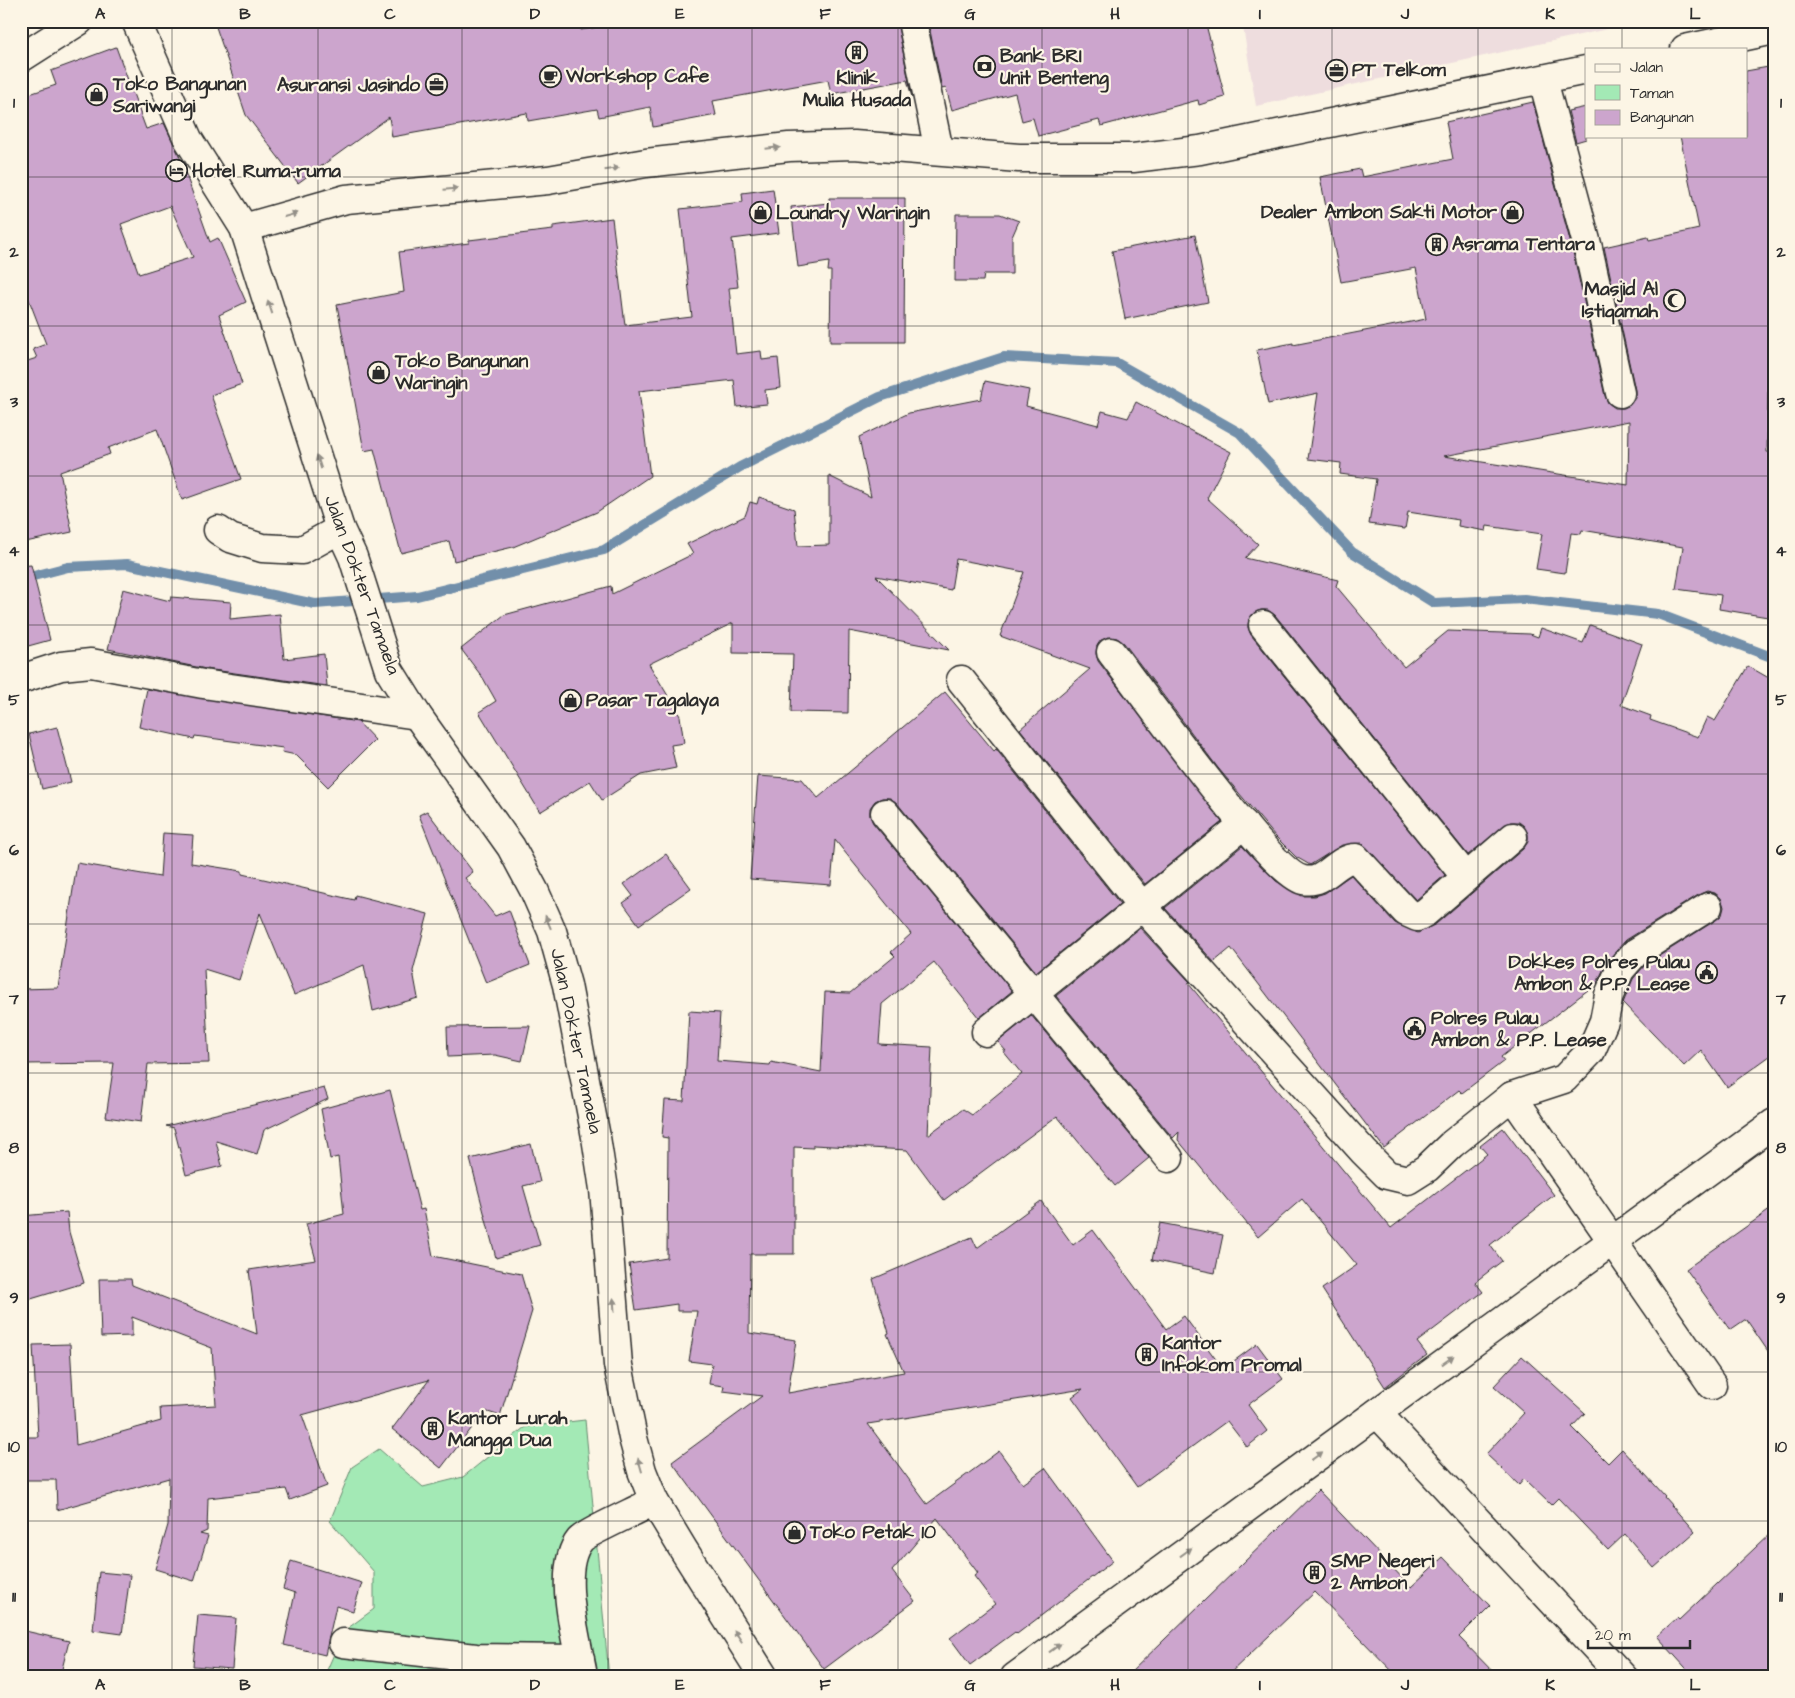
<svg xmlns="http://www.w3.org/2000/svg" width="1795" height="1698" font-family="'Architects Daughter',sans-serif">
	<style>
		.built { fill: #eeddde }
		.green { fill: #a3e9b5; stroke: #678a70 }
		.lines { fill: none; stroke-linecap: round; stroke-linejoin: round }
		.stream { stroke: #728faa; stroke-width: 10 }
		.building { fill: #cca5cd; stroke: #2b2b2b; fill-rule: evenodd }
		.minor-casing { stroke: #2b2b2b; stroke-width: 31 }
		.major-casing { stroke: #2b2b2b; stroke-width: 31 }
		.minor { stroke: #fcf5e5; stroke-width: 28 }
		.major { stroke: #fcf5e5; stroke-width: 28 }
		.oneway { fill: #949088 }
		.grid { fill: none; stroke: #2b2b2b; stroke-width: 1; stroke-opacity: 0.55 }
		.labels { text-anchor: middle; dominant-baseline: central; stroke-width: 4.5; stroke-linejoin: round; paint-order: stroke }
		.poi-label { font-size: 19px; font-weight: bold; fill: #2b2b2b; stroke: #fcf5e5; text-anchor: start }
		.street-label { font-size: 19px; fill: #2b2b2b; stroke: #fcf5e5 }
		.neatline { fill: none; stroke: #2b2b2b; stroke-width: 2 }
		.grid-label { font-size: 16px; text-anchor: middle; font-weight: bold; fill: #2b2b2b }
	</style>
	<rect width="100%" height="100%" fill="#fcf5e5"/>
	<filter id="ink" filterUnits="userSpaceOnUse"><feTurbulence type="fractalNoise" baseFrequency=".02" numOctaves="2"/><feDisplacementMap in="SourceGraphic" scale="10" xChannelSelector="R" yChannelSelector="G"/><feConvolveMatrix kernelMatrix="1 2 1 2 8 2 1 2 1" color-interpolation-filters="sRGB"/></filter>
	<g filter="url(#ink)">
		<!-- built -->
		<path class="built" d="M1242,21h402l-388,85z"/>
		<!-- green -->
		<path class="green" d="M585,1420l24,257h-285l20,-46 30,-22v-37l-44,-51 22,-54 27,-18 44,38 40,-10 62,-50z"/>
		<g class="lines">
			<!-- stream -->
			<path class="stream" d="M22,579l46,-12 59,-3 188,40 102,-8 187,-46 136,-83 140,-70 124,-40 113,6 123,70 112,119 82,51 90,-4 134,15 116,44"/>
		</g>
		<!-- building -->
		<g class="building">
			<path d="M214,21h366l1,9 52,-9h264l15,76 -5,-17 -76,14 -3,-14 -115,21 3,14 -63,12 -3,-20 -51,10 -2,-8 -69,12 -1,-8 -135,24 -3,-20 -91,66 -52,-68z"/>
			<path d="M928,21h277l20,76 -26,8 -1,-5 -97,26 -2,-6 -61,16 -5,-18 -11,3 -7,-28 -63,17 -6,-22 -4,1z"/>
			<path d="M116,47l30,82 18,-6 15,32 31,87 8,-4 28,64 -27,13 23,69 -31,11 30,84 -59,21 -25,-71 -49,19 2,6 -50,18 12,60 -51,11v-180l16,-5 -4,-9 13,-5 -25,-65v-182l35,-12 -5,-14zM170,206l23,51 -54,17 -18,-50z"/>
			<path d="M1774,66v279h-3l3,47h-6l-1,60 7,1v165l-55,-9 2,-14 -45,-6 7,-42 -101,-17 -1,4 -10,-1 -6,40 -29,-4 6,-35 -55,-8 -1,5 -28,-5 1,-6 -51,-8 -3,17 -36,-5 7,-45 -36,-5 1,-11 -33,-4 10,-66 -50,11 -11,-54 36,-7v2l133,-26 -10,-51 -75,14 -21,-105 40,-8 2,8 91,-18 -7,-37 87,-20 40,150 32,144 3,7 7,5h9l6,-3 5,-7v-8l-31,-143 44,-10 1,3 50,-11 -19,-93h66v-65zM1629,421l-1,64 -184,-29z"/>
			<path d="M1586,107v32l-10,3 -8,-31z"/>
			<path d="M773,189l6,44 -47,6 6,48 -9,1 7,66 25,-3 1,9 16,-2 3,30 -16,2 2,14 -30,3 -3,-27 -95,11 11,85 -53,36 -84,35 -59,14 -5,-20 -48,12 -27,-104 -10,2 -27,-146 67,-13 -5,-40 70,-9v-3l84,-10v-4l59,-8 13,107 67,-8 -12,-108 63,-7 -1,-9z"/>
			<path d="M829,198h76l-1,144h-74l1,-71h-3l1,-9 -31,5 -7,-60 38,-4z"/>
			<path d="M956,214h44l19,7 -7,16v37h-28l-1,7h-28z"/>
			<path d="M1195,235l13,67 -83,17 -13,-68z"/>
			<path d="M985,381l44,9 -3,16 72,19 4,-14 26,7 8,-16 95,50 -24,46 51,46 -13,14 93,22 -2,6 68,81 44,-36 82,3 8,3 3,-9 42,15 7,-18 52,19 -21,61 30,11 -1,4 48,17 9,-20 8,4 33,-55 26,15v372l-47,34 -26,-37 -17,16 -61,-63 10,-24 12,-14 71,-45 6,-5 2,-8 -3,-9 -6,-5 -8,-2 -7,3 -74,46 -18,20 -11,23 -96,74 3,4 -42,32 -3,-3 -75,58 -153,-200 -17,14 -49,-54 77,-62 34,35 26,15h13l10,-3 26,-18 44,48 23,10 18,-9 87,-75 5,-7v-8l-4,-8 -5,-4h-9l-42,33 -193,-240 -7,-5h-7l-7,3 -5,6 -1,8 3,8 194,240 -29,25 -54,-57 -20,2 -32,20 -14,-8 -21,-21 -57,-68 -94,-125 -7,-5 -8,-1 -8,3 -4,6 -1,8 2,7 124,161 -77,62 -125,-155 70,-60 -90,-33 24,-64 -68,-13 -5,31 -75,-14 73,74 -100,-19 -1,82 -57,-1 2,-58 -60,-1v-30l-84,41 31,52 4,27 -13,2 5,23 -35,7 -39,25 -12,-19 -50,31 -61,-100 17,-11 -13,-23 -22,-29 43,-34 107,-29 1,8 81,-40 -6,-10 58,-28 5,-14 7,2 2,-7 35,12 4,37 31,-1v-69l42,21 -12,-60 50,-24 72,-14z"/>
			<path d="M31,565l19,75 -29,8v-82z"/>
			<path d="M123,589l47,12 1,-4 60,5 -1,17 50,-5 4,45 40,-5 3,32 -121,-17 -98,-20z"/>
			<path d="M147,689l211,33 17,18 -47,47 -32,-32 -14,-3 1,-4 -88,-12 -1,3 -55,-12z"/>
			<path d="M945,692l49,59 2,-2 124,155 -84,68 -139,-169 -7,-5h-8l-7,3 -5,7v8l3,7 139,168 -33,27 -45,-56 -52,42 -3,40 53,3 -4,88 35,-26 9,6 50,-41 -19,-23h3l-8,-9 33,-27 118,143 -34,28 -58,-70 -113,84 -37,-50 -94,-5v3l-19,-1v107h-44l-1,79 47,7 -8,53 116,-21 -17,-38 2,-1 -16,-54 99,-42 5,11 64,-47 32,44 20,-15 73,99 18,-13 39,53 34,-25 26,35 -35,26 19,26 -20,16 -20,-26 -90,66 -65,-90 11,-8 -215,35 59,80 72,-53 24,33 22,-16 68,93 -96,73 -2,-2 -45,33 -20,-27 45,-34 -21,-28 4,-3 -41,-55 -45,53 23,30 -91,68 -152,-207 90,-66 -39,-5 1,-5 -15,-2 3,-20 -23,-3 8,-50h-20v-7l-41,6 -7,-46 38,-6 1,-120 -6,-1 3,-37 19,1 5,-90 31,2 -3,48 53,4 1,-3 50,10 4,-80 25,1 45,-37 -4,-4 20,-18 -76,-94 -4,45 -81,-6 8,-103 44,3 16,19z"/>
			<path d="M57,727l14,55 -29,7 -13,-55z"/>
			<path d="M427,811l46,61 -8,6 30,38 14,-6 21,55 -44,18 -67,-168z"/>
			<path d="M163,833l30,2 -2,28 51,8v3l112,26 1,-5 73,19 -15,57 5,27 -45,13 -9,-46 -70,30 -34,-82 -21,67 -35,-11 5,94 -61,1 -7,58 -35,-5 8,-54 -92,1 -1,-75 37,-1 19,-125 83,14z"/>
			<path d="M666,854l25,34 -52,37 -16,-22 10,-7 -9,-12z"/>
			<path d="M1140,928l50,54 -2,1 203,245 96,-74 -7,-8 23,-18 51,67 -64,50 12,16 -27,21 8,10 -66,50 10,13 -42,32 -63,-98 35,-24 -55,-66 -44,38 -80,-97 1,-8 -6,6 -117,-142z"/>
			<path d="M530,1026l-8,35 -27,-6 -47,2 -1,-30z"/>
			<path d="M324,1088l4,11 -64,31 -7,24 -41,-13 6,25 -36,9 -12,-47 -8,-2z"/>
			<path d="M390,1090l30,120 4,-1 9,47 88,18 11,37 -32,105 -15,-5 -44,57 -49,-39 37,-49 -127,35 25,71 -37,14 -4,-11 -78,9 -1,33 -7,3 8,2 -14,45 -39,-12 13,-44 1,-47 -112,32 -1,-30h-34v-43h16l-5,-92 37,-1 6,101 85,-24 -1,-13 56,-3 -4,-57 -80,-31v19l-31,1 -2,-58h32l1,6 125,49 -8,-64 67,-10 -10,-36 38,-10 -6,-57 -8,2 -9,-50z"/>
			<path d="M531,1144l9,38 -17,4 17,59 -44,13 -26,-99z"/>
			<path d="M1774,1207v153l-28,-41 -16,11 -44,-61z"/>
			<path d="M67,1212l2,20 15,51 -63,19v-86z"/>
			<path d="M1160,1223l63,12 -8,38 -63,-13z"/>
			<path d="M1522,1356l63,57 -13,14 36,36 14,-14 43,47 -1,1 31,35 -41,36 -29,-34 -17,16 -50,-52 -7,7 -27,-26 -5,6 -33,-31 38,-41 -30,-27z"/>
			<path d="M1318,1490l93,97 32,-30 47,49 -31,31 39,40h-100l-83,-85 -89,85h-100z"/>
			<path d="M1774,1530v147h-80l-37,-41 20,-18 2,2z"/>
			<path d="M291,1561l71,22 -9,28 -17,-5 -11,49 -41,-10 11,-52 -12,-4z"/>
			<path d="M99,1572l31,3 -8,59 -29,-4z"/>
			<path d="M198,1615l38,3 -4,51 -39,-3z"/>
			<path d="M21,1630l48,11 -9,36h-39z"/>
		</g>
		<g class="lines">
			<defs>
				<g id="minor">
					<path d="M912,21l27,130"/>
					<path d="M21,58l58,-37"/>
					<path d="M1543,80l45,168 32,145"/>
					<path d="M218,530l12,8 32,10 40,2 38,-21"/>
					<path d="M1263,625l203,252"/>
					<path d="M1111,652c28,37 160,221 192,228 23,5 33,-22 53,-22l50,54 11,5 9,-5 87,-75"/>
					<path d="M21,679l40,-13 30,-3 112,21 214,31"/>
					<path d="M961,680l181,226 222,246 23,23 21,5 19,-12 25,-24 60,-48 52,-17 27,-28 13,-30 5,-26 11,-25 15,-17 73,-46"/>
					<path d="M885,813l284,345"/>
					<path d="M986,1032l258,-208"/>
					<path d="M1512,1096l200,289"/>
					<path d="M1377,1413l246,264"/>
					<path d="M343,1643l133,15 104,1"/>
					<path d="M583,1675c-6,-34 -27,-106 -3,-135 6,-7 62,-32 74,-39"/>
					<path d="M1015,1677l759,-554"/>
				</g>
				<g id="major">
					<path d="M136,21l52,118 56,89 96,301 13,28 36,113 28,45 94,132 23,43 18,41 15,54 29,152 8,52 14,176 15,73 9,33 12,30 29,48 81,128"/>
					<path d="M1685,49l89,-19"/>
					<path d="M244,228l102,-29 202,-19 98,-17 143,-16 65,-2 165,13h114l67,-8 386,-80"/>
				</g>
			</defs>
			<!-- minor casing -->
			<use href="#minor" class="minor-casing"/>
			<!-- major casing -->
			<use href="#major" class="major-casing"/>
			<!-- minor -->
			<use href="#minor" class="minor"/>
			<!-- major -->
			<use href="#major" class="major"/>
		</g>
		<!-- one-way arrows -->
		<defs><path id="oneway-solid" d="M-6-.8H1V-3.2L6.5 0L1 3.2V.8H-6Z" transform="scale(1.25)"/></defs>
		<g class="oneway">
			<use href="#oneway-solid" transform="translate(773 148) rotate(-6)"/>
			<use href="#oneway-solid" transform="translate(612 169) rotate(-10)"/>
			<use href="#oneway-solid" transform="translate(451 189) rotate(-5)"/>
			<use href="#oneway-solid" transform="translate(291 215) rotate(-16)"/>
			<use href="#oneway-solid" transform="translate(270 307) rotate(-108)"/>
			<use href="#oneway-solid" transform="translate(319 462) rotate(-108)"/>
			<use href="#oneway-solid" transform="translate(548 922) rotate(-113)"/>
			<use href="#oneway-solid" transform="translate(614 1305) rotate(-94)"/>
			<use href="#oneway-solid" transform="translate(1448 1360) rotate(-36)"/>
			<use href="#oneway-solid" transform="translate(1317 1456) rotate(-36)"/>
			<use href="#oneway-solid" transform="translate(640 1465) rotate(-106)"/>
			<use href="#oneway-solid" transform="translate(1186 1552) rotate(-36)"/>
			<use href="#oneway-solid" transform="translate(738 1636) rotate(-123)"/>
			<use href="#oneway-solid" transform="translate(1055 1648) rotate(-36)"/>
		</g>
	</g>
	<!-- grid -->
	<path class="grid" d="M172,21v1656M318,21v1656M462,21v1656M608,21v1656M752,21v1656M898,21v1656M1042,21v1656M1188,21v1656M1332,21v1656M1478,21v1656M1622,21v28M1622,136v1541M21,177h1753M21,326h1753M21,476h1753M21,625h1753M21,774h1753M21,924h1753M21,1073h1753M21,1222h1753M21,1372h1753M21,1521h1753"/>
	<!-- icons -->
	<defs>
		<symbol id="building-ring" viewBox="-11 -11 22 22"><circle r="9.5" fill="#fcf5e5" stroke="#2b2b2b" stroke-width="1.5"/><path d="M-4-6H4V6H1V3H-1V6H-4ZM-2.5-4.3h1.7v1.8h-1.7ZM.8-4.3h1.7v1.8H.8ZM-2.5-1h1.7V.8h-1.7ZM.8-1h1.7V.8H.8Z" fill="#2b2b2b"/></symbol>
		<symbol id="bank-ring" viewBox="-11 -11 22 22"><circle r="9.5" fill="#fcf5e5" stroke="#2b2b2b" stroke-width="1.5"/><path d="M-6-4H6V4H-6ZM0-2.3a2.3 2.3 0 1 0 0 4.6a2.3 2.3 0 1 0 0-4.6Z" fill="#2b2b2b"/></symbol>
		<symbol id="office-ring" viewBox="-11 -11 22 22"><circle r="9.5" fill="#fcf5e5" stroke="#2b2b2b" stroke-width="1.5"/><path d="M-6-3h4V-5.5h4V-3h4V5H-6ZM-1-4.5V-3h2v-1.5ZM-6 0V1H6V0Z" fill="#2b2b2b"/></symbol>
		<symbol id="cafe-ring" viewBox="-11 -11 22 22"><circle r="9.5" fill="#fcf5e5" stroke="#2b2b2b" stroke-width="1.5"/><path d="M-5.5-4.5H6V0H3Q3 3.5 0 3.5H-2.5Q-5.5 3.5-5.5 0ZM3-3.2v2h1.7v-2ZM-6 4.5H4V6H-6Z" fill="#2b2b2b"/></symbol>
		<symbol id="shop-ring" viewBox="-11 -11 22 22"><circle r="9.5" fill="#fcf5e5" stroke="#2b2b2b" stroke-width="1.5"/><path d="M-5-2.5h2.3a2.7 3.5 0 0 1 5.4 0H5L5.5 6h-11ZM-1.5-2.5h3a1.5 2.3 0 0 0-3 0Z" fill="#2b2b2b"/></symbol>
		<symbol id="hotel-ring" viewBox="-11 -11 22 22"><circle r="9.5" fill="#fcf5e5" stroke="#2b2b2b" stroke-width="1.5"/><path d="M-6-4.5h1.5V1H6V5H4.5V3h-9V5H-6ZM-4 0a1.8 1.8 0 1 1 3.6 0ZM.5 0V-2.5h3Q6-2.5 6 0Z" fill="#2b2b2b"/></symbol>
		<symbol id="mosque-ring" viewBox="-11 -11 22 22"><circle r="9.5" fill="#fcf5e5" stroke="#2b2b2b" stroke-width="1.5"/><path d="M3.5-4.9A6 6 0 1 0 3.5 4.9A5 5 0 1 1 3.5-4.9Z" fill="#2b2b2b"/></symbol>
		<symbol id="civic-ring" viewBox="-11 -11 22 22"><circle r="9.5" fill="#fcf5e5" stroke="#2b2b2b" stroke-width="1.5"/><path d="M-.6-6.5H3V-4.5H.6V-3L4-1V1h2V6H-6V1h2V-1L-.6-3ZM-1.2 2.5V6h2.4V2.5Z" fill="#2b2b2b"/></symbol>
	</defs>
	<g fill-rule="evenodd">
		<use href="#building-ring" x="844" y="40" width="25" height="25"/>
		<use href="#bank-ring" x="972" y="54" width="25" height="25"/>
		<use href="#office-ring" x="1324" y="58" width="25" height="25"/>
		<use href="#cafe-ring" x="538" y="64" width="25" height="25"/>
		<use href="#office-ring" x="424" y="72" width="25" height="25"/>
		<use href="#shop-ring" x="84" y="82" width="25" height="25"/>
		<use href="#hotel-ring" x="164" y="158" width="25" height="25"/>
		<use href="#shop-ring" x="1500" y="200" width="25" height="25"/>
		<use href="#shop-ring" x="748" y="200" width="25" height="25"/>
		<use href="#building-ring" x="1424" y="232" width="25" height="25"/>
		<use href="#mosque-ring" x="1662" y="288" width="25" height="25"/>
		<use href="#shop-ring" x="366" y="360" width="25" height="25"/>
		<use href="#shop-ring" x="558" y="688" width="25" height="25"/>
		<use href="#civic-ring" x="1694" y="960" width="25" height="25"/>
		<use href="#civic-ring" x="1402" y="1016" width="25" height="25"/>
		<use href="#building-ring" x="1134" y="1342" width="25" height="25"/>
		<use href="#building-ring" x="420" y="1416" width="25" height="25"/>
		<use href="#shop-ring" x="782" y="1520" width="25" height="25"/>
		<use href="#building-ring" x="1302" y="1560" width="25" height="25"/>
	</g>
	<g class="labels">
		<!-- poi labels -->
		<g class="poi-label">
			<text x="1000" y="56">Bank BRI<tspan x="1000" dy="22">Unit Benteng</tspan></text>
			<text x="1352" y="70">PT Telkom</text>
			<text x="566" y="76">Workshop Cafe</text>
			<text x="857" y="78" text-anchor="middle">Klinik<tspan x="857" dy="22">Mulia Husada</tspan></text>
			<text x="113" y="84">Toko Bangunan<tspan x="113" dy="22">Sariwangi</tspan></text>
			<text x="420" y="85" text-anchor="end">Asuransi Jasindo</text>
			<text x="192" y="171">Hotel Ruma-ruma</text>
			<text x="1497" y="212" text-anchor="end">Dealer Ambon Sakti Motor</text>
			<text x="776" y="213">Loundry Waringin</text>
			<text x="1452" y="244">Asrama Tentara</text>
			<text x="1658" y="289" text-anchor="end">Masjid Al<tspan x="1658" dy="22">Istiqamah</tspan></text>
			<text x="395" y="361">Toko Bangunan<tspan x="395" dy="22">Waringin</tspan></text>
			<text x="586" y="700">Pasar Tagalaya</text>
			<text x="1690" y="962" text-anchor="end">Dokkes Polres Pulau<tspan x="1690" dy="22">Ambon &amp; P.P. Lease</tspan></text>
			<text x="1431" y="1018">Polres Pulau<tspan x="1431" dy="22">Ambon &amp; P.P. Lease</tspan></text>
			<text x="1162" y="1343">Kantor<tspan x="1162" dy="22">Infokom Promal</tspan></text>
			<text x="448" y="1418">Kantor Lurah<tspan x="448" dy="22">Mangga Dua</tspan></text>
			<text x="810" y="1532">Toko Petak 10</text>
			<text x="1331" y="1561">SMP Negeri<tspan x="1331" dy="22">2 Ambon</tspan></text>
		</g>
		<!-- street labels -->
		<g class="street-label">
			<text transform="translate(362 585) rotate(70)">Jalan Dokter Tamaela</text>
			<text transform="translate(576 1041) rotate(78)">Jalan Dokter Tamaela</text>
		</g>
	</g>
	<!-- margin -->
	<rect width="1795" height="1698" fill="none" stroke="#fcf5e5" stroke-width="55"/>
	<!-- legend -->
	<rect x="1585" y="48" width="162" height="90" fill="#fcf5e5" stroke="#a8a49b"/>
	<rect x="1595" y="64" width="25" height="8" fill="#fcf5e5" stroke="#a8a49b"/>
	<text x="1630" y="72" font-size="15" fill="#2b2b2b">Jalan</text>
	<rect x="1595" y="85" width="25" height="15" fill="#a3e9b5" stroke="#a8a49b"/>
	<text x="1630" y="98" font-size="15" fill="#2b2b2b">Taman</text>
	<rect x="1595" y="110" width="25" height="15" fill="#cca5cd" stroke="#a8a49b"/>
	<text x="1630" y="122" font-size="15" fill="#2b2b2b">Bangunan</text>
	<!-- scale -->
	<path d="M1588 1640v8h102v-8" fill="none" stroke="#2b2b2b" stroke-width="2.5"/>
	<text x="1595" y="1640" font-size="15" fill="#2b2b2b" stroke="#fcf5e5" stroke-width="4" paint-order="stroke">20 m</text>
	<rect x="28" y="28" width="1740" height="1642" class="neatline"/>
	<g class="grid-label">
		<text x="100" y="19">A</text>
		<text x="245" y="19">B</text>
		<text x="390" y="19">C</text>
		<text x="535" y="19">D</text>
		<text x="680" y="19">E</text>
		<text x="825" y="19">F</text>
		<text x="970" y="19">G</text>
		<text x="1115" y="19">H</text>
		<text x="1260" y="19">I</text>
		<text x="1405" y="19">J</text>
		<text x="1550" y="19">K</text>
		<text x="1695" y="19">L</text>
		<text x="14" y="108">1</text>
		<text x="1781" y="108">1</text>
		<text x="14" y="257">2</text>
		<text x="1781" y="257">2</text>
		<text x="14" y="407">3</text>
		<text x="1781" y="407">3</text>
		<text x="14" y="556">4</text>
		<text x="1781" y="556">4</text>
		<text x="14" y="705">5</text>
		<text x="1781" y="705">5</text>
		<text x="14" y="855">6</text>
		<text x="1781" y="855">6</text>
		<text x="14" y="1004">7</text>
		<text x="1781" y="1004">7</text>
		<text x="14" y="1153">8</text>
		<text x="1781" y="1153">8</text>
		<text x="14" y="1303">9</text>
		<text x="1781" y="1303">9</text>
		<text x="14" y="1452">10</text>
		<text x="1781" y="1452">10</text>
		<text x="14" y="1602">11</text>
		<text x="1781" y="1602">11</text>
		<text x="100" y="1690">A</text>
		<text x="245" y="1690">B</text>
		<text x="390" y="1690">C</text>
		<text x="535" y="1690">D</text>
		<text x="680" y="1690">E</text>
		<text x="825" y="1690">F</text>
		<text x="970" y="1690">G</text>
		<text x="1115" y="1690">H</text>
		<text x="1260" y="1690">I</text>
		<text x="1405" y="1690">J</text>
		<text x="1550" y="1690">K</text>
		<text x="1695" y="1690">L</text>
	</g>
</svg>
